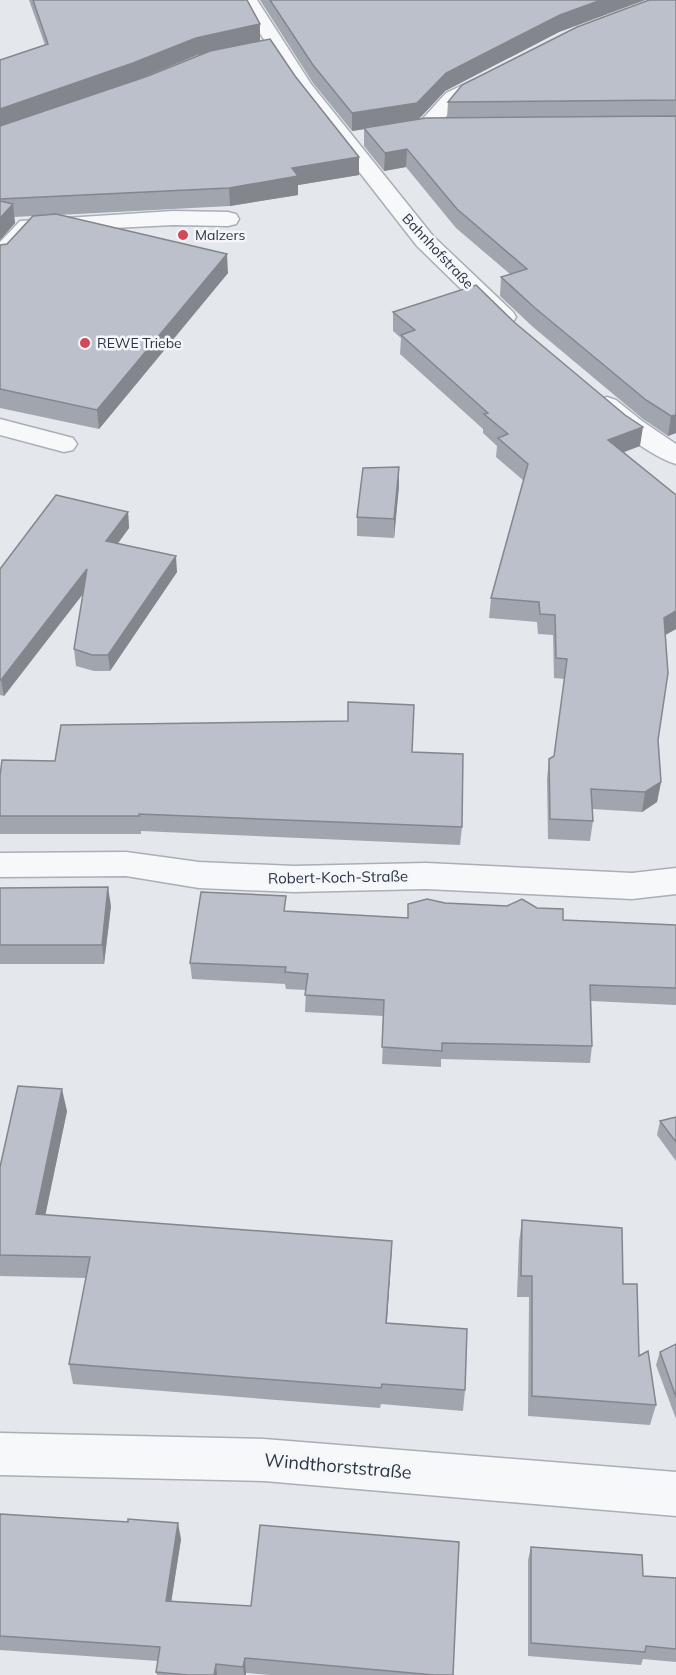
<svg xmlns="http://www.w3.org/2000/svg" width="676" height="1675" font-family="Mulish,sans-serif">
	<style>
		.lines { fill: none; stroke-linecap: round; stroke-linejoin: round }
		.minor-casing { stroke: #a9aeb7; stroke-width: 3 }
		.minor { fill: #f7f8fa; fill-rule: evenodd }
		.wall { fill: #a1a5ae; fill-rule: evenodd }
		.shaded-wall { fill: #83868d }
		.building { fill: #bbc0ca; stroke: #83868d; stroke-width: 1.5 }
		.poi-dot { fill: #d1495b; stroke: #f4f6f9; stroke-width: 2 }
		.labels { text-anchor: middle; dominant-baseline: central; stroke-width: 5; stroke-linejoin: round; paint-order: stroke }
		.far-poi-label { font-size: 14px; fill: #2b3445; stroke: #f4f6f9; text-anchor: start }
		.far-street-label { font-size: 14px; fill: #2b3445; stroke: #f4f6f9 }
		.street-label { font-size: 15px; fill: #2b3445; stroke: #f4f6f9 }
		.near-street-label { font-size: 18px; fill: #2b3445; stroke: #f4f6f9 }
	</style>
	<rect width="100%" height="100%" fill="#e4e7ec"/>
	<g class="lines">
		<defs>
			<g id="minor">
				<path d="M239,0h18l54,84 122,152 80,76 3,5 -3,5 -9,2 -9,-2 -78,-76 -120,-154z"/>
				<path d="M486,74l7,2 3,4 -3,4 -33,17 -28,31 -7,2 -7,-2 -3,-4 3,-4 28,-31z"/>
				<path d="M173,211l55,1 8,2 3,5 -3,5 -8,2 -55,-1 -139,7 -26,29 -8,2v-21l20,-21z"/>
				<path d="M607,397l9,3 26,21 34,23v20c-22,-6 -69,-40 -82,-59l4,-5z"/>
				<path d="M0,419l73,19 4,6 -4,6 -9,2 -64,-17z"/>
				<path d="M126,852l73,10 95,4 132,-3 206,10 44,-5v26l-44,5 -206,-10 -132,3 -95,-4 -73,-12 -126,1v-24z"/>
				<path d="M0,1433l264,6 412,33v44l-412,-35 -264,-6z"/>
			</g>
		</defs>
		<!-- minor casing -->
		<use href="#minor" class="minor-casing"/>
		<!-- minor -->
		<use href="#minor" class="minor"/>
	</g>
	<!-- wall -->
	<g class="wall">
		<path d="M29,0h218l13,24v17l35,35 64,81v18l-61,10v10l-68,11 -172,9 170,58 -129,156 -99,-21v-163l7,-1 25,-28 -18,1 1,6 -15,17v-180l45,-15zM202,54l-60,24 55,-23z"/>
		<path d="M260,0h385l-86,32 -114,59 -27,29 29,-2 1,-16 228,-102v433l-8,3 -25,-17 -110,-92 -33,-31 1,-19 9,-3 -54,-46 -50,-61 -22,4 -20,-25v-17l-12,2 -39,-48z"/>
		<path d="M393,312l247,134 -16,6 52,43v134l-11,6 -7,105 3,42 -4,20 -15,10 -50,-3 1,12 -3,20 -42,-2 -1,-60 2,-20 5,-3 11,-77 -11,-1 -1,-43 -15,-1 -1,-12 -48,-4 2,-20 33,-117 -28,-24 1,-11 -14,-13v-4l-83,-75 1,-16 -8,-7z"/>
		<path d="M399,467v19l-5,52 -37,-2v-19z"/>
		<path d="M128,512l1,16 -11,15 59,29 -67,99h-16l-18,-5 -2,-17 9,-55 -79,102 -4,-1v-126z"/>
		<path d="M412,752l50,75 -2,18 -319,-14v3h-141v-58z"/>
		<path d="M0,888l111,18 -7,58h-104z"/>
		<path d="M445,903l92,5 26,12 113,5v80l-85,-4 1,45 -2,17 -149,-4v8l-59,-3 2,-48 -79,-4 1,-22 -20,-1 -1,-5 -93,-5 -2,-16 96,-52 122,7z"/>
		<path d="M67,1111l-22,104 347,26 -5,82 78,67 -2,21 -82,-7 -1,4 -307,-24 -4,-20 17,-86 -86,-2v-109z"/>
		<path d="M676,1117v44l-19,-26 3,-14z"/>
		<path d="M522,1220l101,64 16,72 17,49 -6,20 -122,-9 1,-119h-12l2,-55z"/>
		<path d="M676,1344v75l-20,-54 4,-13z"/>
		<path d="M0,1514l181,25 -10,63 282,73h-182l-25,-2v2h-89l-1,-3 2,-11 -158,-11z"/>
		<path d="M531,1547l112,29 33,2v84l-33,-3 -2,6 -113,-9v-96z"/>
	</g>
	<!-- shaded-wall -->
	<g class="shaded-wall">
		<path d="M601,0h44l-86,32 -114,59 -28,30 -65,10v-18l94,-40 114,-58z"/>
		<path d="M260,24v17l-63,14 -63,26 -134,47v-19l196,-71z"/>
		<path d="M407,149l-1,18 -22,4 1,-18z"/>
		<path d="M359,157v18l-61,10v10l-68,11 -1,-18 63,-20z"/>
		<path d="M13,204l2,19 -15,17v-22z"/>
		<path d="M227,254l1,19 -129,156 -2,-19z"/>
		<path d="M676,415v18l-8,3 3,-20z"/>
		<path d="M643,427l-3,19 -35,13 3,-19z"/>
		<path d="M399,467v19l-5,52v-19z"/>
		<path d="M128,512l1,16 -21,29 -2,-16z"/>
		<path d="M176,556l1,16 -67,99 -2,-16z"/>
		<path d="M87,569l2,17 -85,110 -3,-16z"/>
		<path d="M676,611v18l-16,9 4,-20z"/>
		<path d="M661,782l-4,20 -15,10 3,-20z"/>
		<path d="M108,887l3,19 -7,58 -2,-19z"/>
		<path d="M62,1089l5,22 -26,125 -5,-22z"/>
		<path d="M392,1241l-1,21 -6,81 1,-20z"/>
		<path d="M178,1523l3,16 -12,77 -3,-15z"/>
		<path d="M245,1658l1,15v2h-2l-1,-8z"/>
		<path d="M216,1664l1,11h-3z"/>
	</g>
	<!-- building -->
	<g class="building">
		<path d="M33,0h214l13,24 -64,14 -63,25 -133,46v-49l48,-16z"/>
		<path d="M270,0h331l-41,15 -114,58 -29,30 -65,10 -39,-48z"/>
		<path d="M649,0h27v100l-228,2 14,-17 115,-58z"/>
		<path d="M270,39l25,37 64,81 -67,11 6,8 -69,12 -229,11v-73l148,-50 62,-25z"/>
		<path d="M676,116v299l-5,1 -25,-16 -111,-92 -34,-31 26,-8 -70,-60 -50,-60 -22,4 -21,-25 62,-10z"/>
		<path d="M0,201l13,3 -13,14z"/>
		<path d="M56,214l171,40 -130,156 -97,-21v-144l7,-1 26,-28z"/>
		<path d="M476,285l38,37 111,93 18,12 -35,13 68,55v116l-12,7 4,55 -10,67 3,42 -16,10 -54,-3 2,32 -43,-2 -1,-60 5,-3 13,-97 -11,-1 -1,-43 -15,-1 -1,-12 -48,-4 37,-134 -30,-26 10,-4 -24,-20 4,-1 -87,-78 14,-5 -22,-18z"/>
		<path d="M399,467l-5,52 -37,-2 6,-49z"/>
		<path d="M56,495l72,17 -22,29 70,15 -68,99h-16l-18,-6 13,-80 -86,111h-1v-111z"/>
		<path d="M348,702l66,3 -2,47 51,2 -1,73 -323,-13v2h-139v-40l2,-16 53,1 6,-36 287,-4z"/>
		<path d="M108,887l-6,58h-102v-57z"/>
		<path d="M201,892l85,4 -2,15 124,7v-14l19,-5 18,4 62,3 15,-7 15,9 26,1v11l113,5v63l-86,-3 2,61 -150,-3v8l-60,-4 2,-47 -79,-5 3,-21 -23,-2 1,-5 -96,-4z"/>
		<path d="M18,1086l44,3 -26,125 356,27 -6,82 81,6 -2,61 -83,-6 -1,4 -312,-24 21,-107 -90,-2v-88z"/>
		<path d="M676,1117v25l-16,-21z"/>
		<path d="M522,1220l100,8 1,56h14l2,72 9,-5 8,54 -124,-9v-120h-11z"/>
		<path d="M676,1344v53l-16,-45z"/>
		<path d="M0,1514l128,8v-3l50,4 -12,78 85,5 9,-81 199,17 -6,133h-19l-189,-17 -2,9 -27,-3 -2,11h-26l-32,-3 4,-25 -160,-11z"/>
		<path d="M531,1547l111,8 1,21 33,2v71l-30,-3 -1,6 -114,-9z"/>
	</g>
	<!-- markers -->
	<g class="poi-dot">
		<circle cx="183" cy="235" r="6"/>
		<circle cx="85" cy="343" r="6"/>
	</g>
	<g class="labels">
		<!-- far-poi labels -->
		<g class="far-poi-label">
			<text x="195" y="235">Malzers</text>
			<text x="97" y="343">REWE Triebe</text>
		</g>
		<!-- far-street labels -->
		<g class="far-street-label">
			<text transform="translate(438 251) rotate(47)">Bahnhofstraße</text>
		</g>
		<!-- street labels -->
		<g class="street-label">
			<text transform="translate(338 877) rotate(-1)">Robert-Koch-Straße</text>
		</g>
		<!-- near-street labels -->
		<g class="near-street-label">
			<text transform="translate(338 1466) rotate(5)">Windthorststraße</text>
		</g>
	</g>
</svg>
